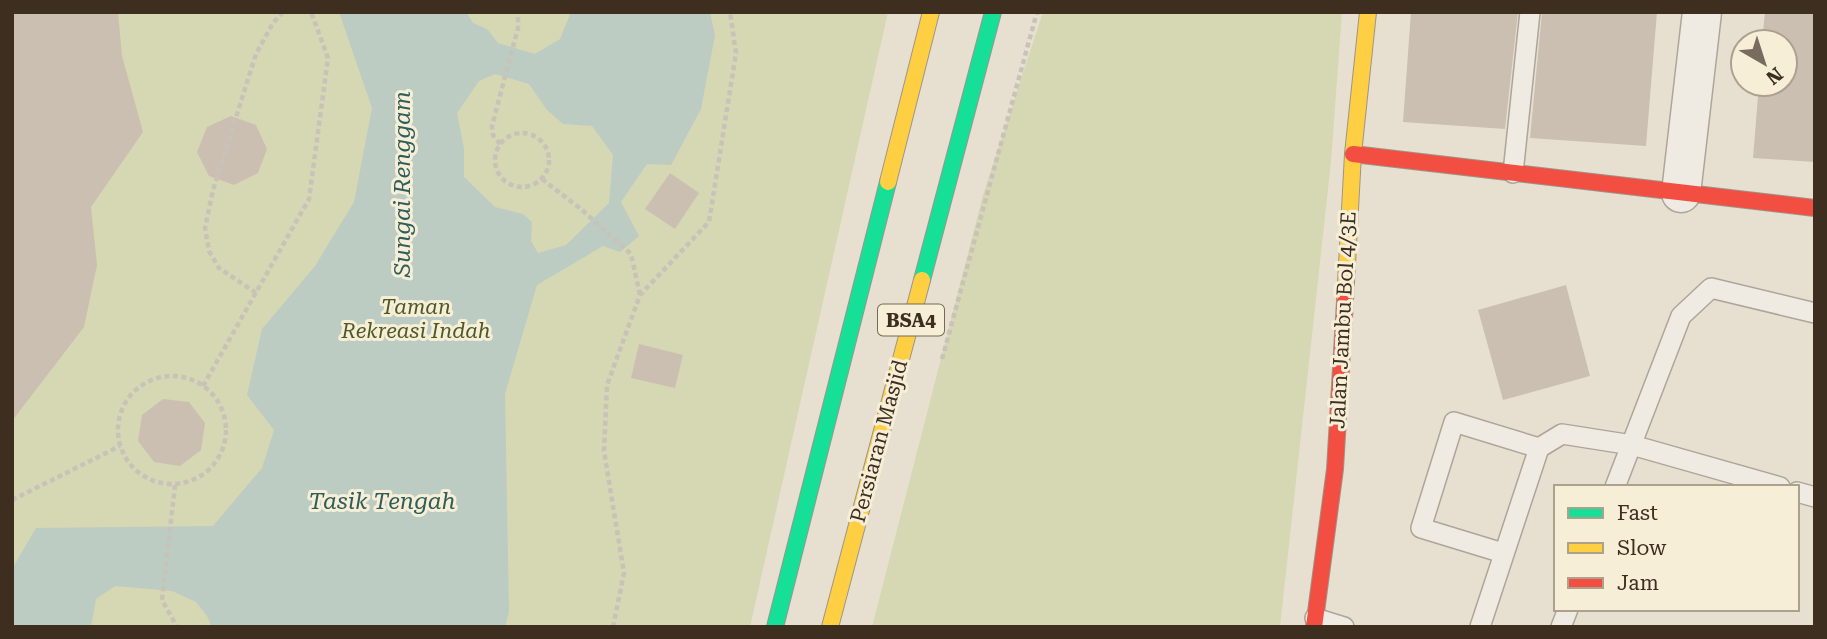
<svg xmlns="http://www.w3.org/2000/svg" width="1827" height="639" font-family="'Roboto Serif',serif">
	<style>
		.green { fill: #d6d7b3 }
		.water { fill: #bcccc2; fill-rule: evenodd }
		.building { fill: #cbbfb2 }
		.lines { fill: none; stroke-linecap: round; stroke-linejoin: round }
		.lane-casing { stroke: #ada599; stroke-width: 22 }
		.street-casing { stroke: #ada599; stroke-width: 41 }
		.fast-casing { stroke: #9c958a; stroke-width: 18 }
		.slow-casing { stroke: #9c958a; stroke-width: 18 }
		.jam-casing { stroke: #9c958a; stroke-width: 18 }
		.path { stroke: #c8c2b9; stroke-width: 4.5; stroke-dasharray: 5 3.5; stroke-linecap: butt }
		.lane { stroke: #efebe3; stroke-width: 19 }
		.street { stroke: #efebe3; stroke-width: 38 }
		.fast { stroke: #16e098; stroke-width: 16 }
		.slow { stroke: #ffcf43; stroke-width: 16 }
		.jam { stroke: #f24e42; stroke-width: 16 }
		.labels { text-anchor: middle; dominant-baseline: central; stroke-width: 6; stroke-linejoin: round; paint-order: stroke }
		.shield { fill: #f7eed8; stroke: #756857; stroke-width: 2 }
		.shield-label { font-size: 19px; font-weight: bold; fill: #3d2e20 }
		.park-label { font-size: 21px; font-style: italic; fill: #4d5a26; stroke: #f7eed8 }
		.street-label { font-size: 21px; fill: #3d2e20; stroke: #f7eed8 }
		.water-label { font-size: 23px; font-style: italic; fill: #2f5d5a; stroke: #f7eed8 }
	</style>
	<rect width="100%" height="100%" fill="#e7e0d1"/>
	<!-- green -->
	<g class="green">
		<path d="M12,12h876l-138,615h-738z"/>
		<path d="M1043,12h299l-11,150 -51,465h-408l111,-432z"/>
	</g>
	<!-- water -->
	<path class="water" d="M339,12h127l7,11 14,6 11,14 37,11 25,-15 11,-27h139l5,23 -14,74 -30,56 -24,-1 -26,38 18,34 -19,16 -17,-6 -66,39 -32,109 4,218 -4,15h-293l-5,-11 -11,-14 -24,-11 -57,-5 -19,13 -5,28h-79v-58l24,-41 177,-2 49,-58 12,-38 -27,-35 15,-66 53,-63 39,-64 18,-94zM495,74l34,10 18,26 16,14 29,2 21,29 -4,48 -43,42 -28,8 -7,-12 1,-19 -9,-8 -28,-7 -31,-30v-28l-7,-36 22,-32z"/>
	<!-- building -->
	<g class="building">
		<path d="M12,12h106l4,44 21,76 -52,75 6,58 -13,62 -72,94z"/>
		<path d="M1411,12h107l-13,117 -102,-7z"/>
		<path d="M1542,12h115l-11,134 -116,-8z"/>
		<path d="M1765,12h50v150l-62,-4 6,-74h26v-42h-23z"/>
		<path d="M231,116l25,9 11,24 -9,24 -24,12 -25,-9 -12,-24 10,-25z"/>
		<path d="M670,173l29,20 -24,36 -30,-20z"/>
		<path d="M1566,285l24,91 -87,24 -25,-90z"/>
		<path d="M639,344l44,11 -8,33 -44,-10z"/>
		<path d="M163,399l26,3 16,21 -4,27 -21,16 -26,-4 -16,-21 4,-26z"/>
	</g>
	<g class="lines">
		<defs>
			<g id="lane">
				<path d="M1513,173l17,-161"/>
				<path d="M1615,487l66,-171 30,-28 104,25"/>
				<path d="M1797,492l18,5"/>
				<path d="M1503,553l-82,-25 33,-106 85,26"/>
				<path d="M1315,618l29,9"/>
				<path d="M1480,627l59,-179 23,-14 70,11 148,42"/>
				<path d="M1561,627l7,-18"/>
			</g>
			<path id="street" d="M1681,193l21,-181"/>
			<g id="fast">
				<path d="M922,280l71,-268"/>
				<path d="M775,627l113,-445"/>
			</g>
			<g id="slow">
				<path d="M888,182l43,-170"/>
				<path d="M1345,301l8,-147 15,-142"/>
				<path d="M830,627l92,-347"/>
			</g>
			<g id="jam">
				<path d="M1353,154l462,54"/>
				<path d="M1314,627l21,-158 10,-168"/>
			</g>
		</defs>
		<!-- lane casing -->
		<use href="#lane" class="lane-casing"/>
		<!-- street casing -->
		<use href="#street" class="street-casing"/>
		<!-- fast casing -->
		<use href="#fast" class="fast-casing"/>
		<!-- slow casing -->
		<use href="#slow" class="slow-casing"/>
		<!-- jam casing -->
		<use href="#jam" class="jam-casing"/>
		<!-- path -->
		<g class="path">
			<circle cx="522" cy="160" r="27"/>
			<path d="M500,144l-7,-9 -1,-9 26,-98v-16"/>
			<path d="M542,179l39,30 50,45 9,41"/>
			<path d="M256,293l-37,-25 -10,-17 -4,-23 8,-38 43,-136 17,-31 10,-11"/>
			<path d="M942,359l95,-347"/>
			<circle cx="172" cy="430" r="54"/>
			<path d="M203,386l106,-187 19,-141 -17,-46"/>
			<path d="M175,485l-13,115 15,27"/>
			<path d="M12,500l108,-54"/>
			<path d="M613,627l11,-54 -20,-122 3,-66 33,-90 69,-73 27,-169 -6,-41"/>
		</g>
		<!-- lane -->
		<use href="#lane" class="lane"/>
		<!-- street -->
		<use href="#street" class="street"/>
		<!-- fast -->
		<use href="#fast" class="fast"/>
		<!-- slow -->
		<use href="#slow" class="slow"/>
		<!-- jam -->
		<use href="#jam" class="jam"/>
	</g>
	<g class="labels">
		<!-- shield labels -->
		<rect class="shield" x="878" y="304.5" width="66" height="31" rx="5"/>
		<g class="shield-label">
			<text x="911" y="320">BSA4</text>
		</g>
		<!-- park labels -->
		<g class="park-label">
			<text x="416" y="307">Taman<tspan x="416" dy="24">Rekreasi Indah</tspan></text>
		</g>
		<!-- street labels -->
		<g class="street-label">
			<text transform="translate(1343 320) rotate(-87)">Jalan Jambu Bol 4/3E</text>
			<text transform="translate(879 441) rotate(-75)">Persiaran Masjid</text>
		</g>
		<!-- water labels -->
		<g class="water-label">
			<text transform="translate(402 184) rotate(-90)">Sungai Renggam</text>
			<text x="382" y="501">Tasik Tengah</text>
		</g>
	</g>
	<!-- border -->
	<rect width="1827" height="639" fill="none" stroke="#3d2e20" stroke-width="28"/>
	<!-- legend -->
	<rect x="1554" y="485" width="245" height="126" fill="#f7eed8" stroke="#ada18e" stroke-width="2"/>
	<rect x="1568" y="508" width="35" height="10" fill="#16e098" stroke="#ada18e" stroke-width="2"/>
	<text x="1617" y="520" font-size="21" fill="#3d2e20">Fast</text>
	<rect x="1568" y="543" width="35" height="10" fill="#ffcf43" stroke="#ada18e" stroke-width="2"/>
	<text x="1617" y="555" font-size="21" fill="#3d2e20">Slow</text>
	<rect x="1568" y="578" width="35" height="10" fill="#f24e42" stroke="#ada18e" stroke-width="2"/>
	<text x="1617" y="590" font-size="21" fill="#3d2e20">Jam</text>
	<!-- north arrow -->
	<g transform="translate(1764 63) rotate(141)"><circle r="33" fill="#f7eed8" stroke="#ada18e" stroke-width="2"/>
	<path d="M0-5L12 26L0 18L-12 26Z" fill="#786c5e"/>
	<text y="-10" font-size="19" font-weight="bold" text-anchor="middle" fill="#3d2e20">N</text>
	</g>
</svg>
